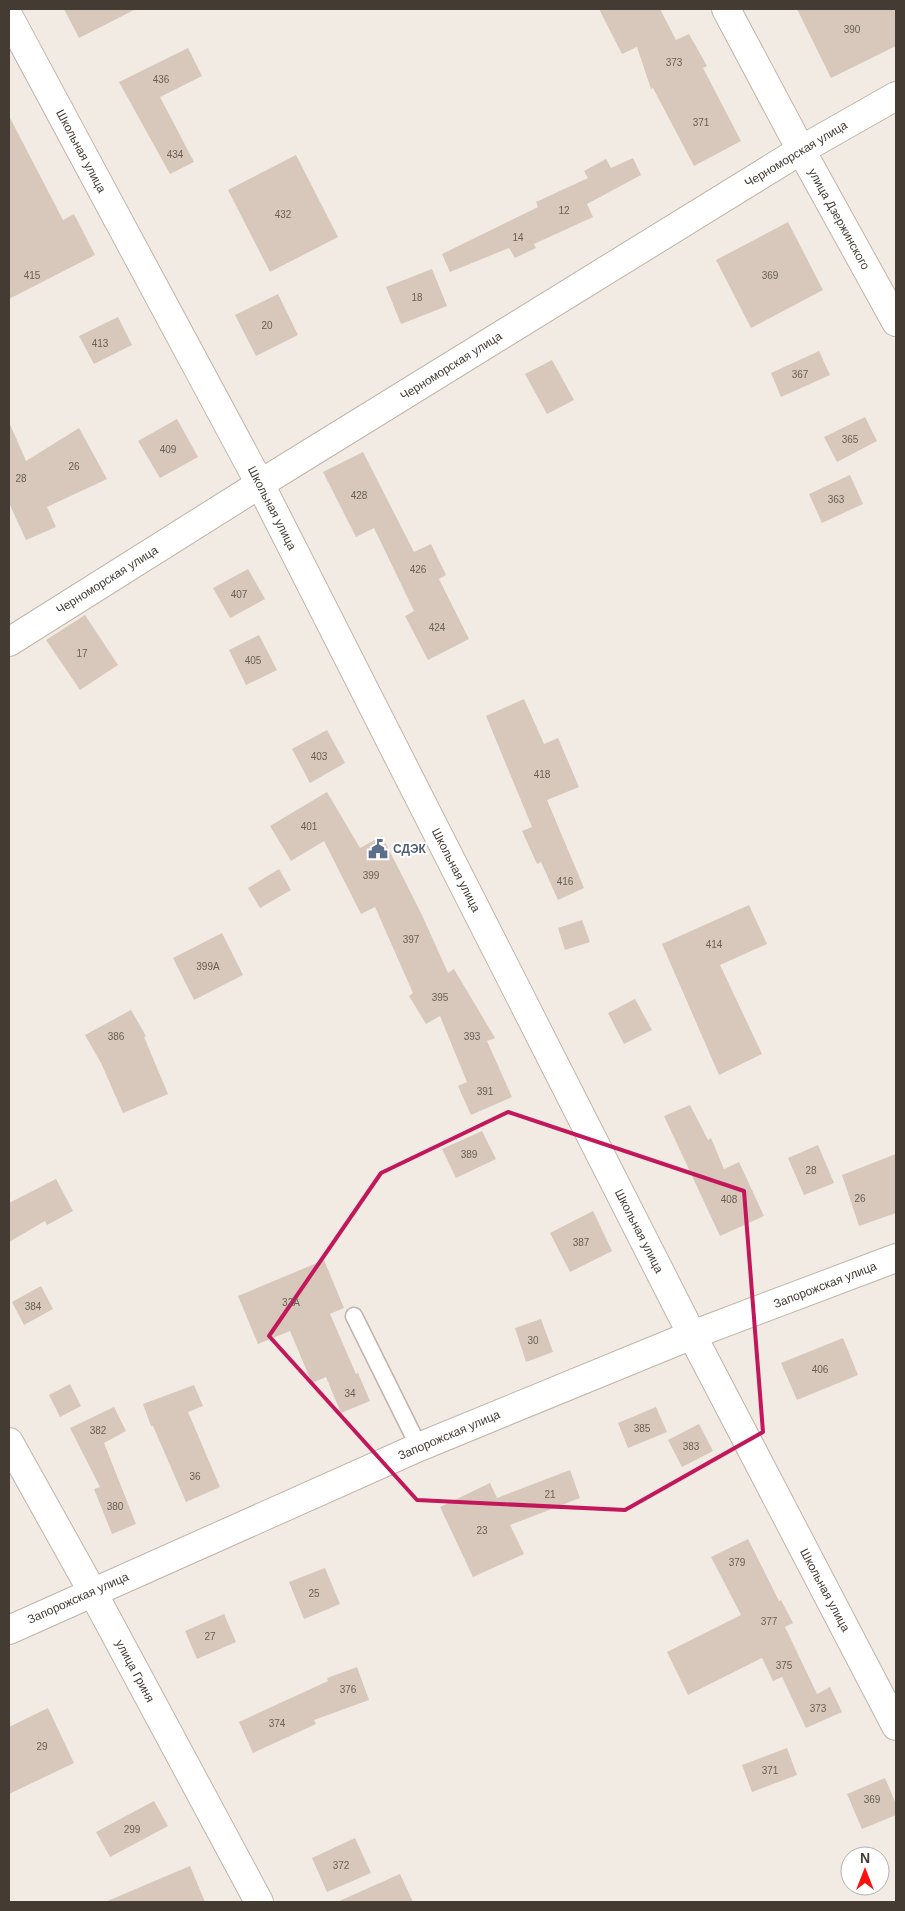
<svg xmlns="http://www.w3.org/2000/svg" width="905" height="1911" font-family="Arial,sans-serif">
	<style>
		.building { fill: #d7c8bb }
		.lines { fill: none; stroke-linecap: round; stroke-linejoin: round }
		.service-casing { stroke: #c0b4a9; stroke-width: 19 }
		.minor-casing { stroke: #c0b4a9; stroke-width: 30 }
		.tertiary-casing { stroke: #c0b4a9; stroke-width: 30 }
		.service { stroke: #fff; stroke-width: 16 }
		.minor { stroke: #fff; stroke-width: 28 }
		.tertiary { stroke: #fff; stroke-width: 28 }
		.marked { fill: none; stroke: #c2185b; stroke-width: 4; stroke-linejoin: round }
		.labels { text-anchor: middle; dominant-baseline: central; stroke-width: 4; stroke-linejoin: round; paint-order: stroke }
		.number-label { font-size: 10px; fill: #695e55 }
		.street-label { font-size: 12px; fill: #443b33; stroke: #fff }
		.service-label { font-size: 12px; font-weight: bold; fill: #4e5e75; stroke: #fff; text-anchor: start }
	</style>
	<rect width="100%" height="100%" fill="#f2ebe3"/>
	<!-- building -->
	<g class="building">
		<path d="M64,9h72l-57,29z"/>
		<path d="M599,9h61l16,31 13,-6 18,32 -4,2 38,73 -47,25 -41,-78 -2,1 -14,-42 -15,7z"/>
		<path d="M797,9h99v37l-65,32z"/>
		<path d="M188,48l14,28 -42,21 34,65 -24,12 -51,-92z"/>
		<path d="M9,116l54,104 11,-6 21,41 -86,44z"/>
		<path d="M296,155l42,82 -68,35 -42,-82z"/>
		<path d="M633,158l8,17 -54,29 6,13 -59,27 2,4 -21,10 -6,-10 -59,24 -8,-18 96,-47 -2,-5 52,-24 -4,-7 22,-12 5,9z"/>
		<path d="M788,222l35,68 -72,38 -35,-68z"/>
		<path d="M432,269l15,37 -46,18 -15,-37z"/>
		<path d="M278,294l20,41 -42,21 -21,-41z"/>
		<path d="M118,317l14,28 -38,19 -15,-28z"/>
		<path d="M819,351l11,24 -49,22 -10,-24z"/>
		<path d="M552,360l22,40 -27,14 -22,-40z"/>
		<path d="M865,417l12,24 -40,21 -13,-25z"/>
		<path d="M177,419l21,38 -38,21 -22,-37z"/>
		<path d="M9,422l17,39 53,-33 28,51 -60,28 9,20 -30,13 -17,-37z"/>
		<path d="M363,452l51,100 17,-8 15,31 -7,4 30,60 -41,21 -23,-44 9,-5 -40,-83 -18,9 -33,-65z"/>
		<path d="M850,475l13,29 -41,19 -13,-29z"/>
		<path d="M248,569l17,30 -35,19 -17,-30z"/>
		<path d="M85,615l33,50 -38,25 -34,-50z"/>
		<path d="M259,635l18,35 -31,15 -17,-35z"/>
		<path d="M524,699l20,45 14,-6 21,49 -32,13 37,88 -26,12 -17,-38 -4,2 -15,-33 10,-4 -46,-111z"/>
		<path d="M327,730l18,33 -35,20 -18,-34z"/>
		<path d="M327,792l33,56 22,-12 40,79 26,58 6,-4 41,69 -8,3 25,56 -41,18 -13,-29 9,-4 -27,-66 -14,8 -17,-28 4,-3 -38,-86 -14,7 -37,-73 -33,20 -21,-35z"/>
		<path d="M279,869l12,21 -31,18 -12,-20z"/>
		<path d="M749,905l18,39 -47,21 42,89 -43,21 -57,-131z"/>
		<path d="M582,920l8,22 -25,8 -7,-22z"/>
		<path d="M222,933l21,42 -49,25 -21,-42z"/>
		<path d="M635,999l17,31 -28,14 -16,-31z"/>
		<path d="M131,1010l15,26 -2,1 24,57 -45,19 -22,-50 -16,-28z"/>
		<path d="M690,1105l18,35 3,-2 13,31 15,-7 25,54 -44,20 -56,-120z"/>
		<path d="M482,1131l14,28 -40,19 -14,-29z"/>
		<path d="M818,1145l16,38 -30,12 -16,-37z"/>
		<path d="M896,1154v59l-37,13 -17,-51z"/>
		<path d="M56,1179l17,32 -26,14 -2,-4 -36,21v-39z"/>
		<path d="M593,1211l19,40 -42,21 -20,-39z"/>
		<path d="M324,1260l20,48 -14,6 26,60 2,-1 12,28 -29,12 -15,-36 -14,6 -22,-52 -32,13 -20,-48z"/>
		<path d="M41,1286l12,23 -29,16 -12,-23z"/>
		<path d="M541,1319l12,33 -27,10 -11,-34z"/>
		<path d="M843,1338l15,37 -61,25 -16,-37z"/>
		<path d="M70,1384l11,22 -21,11 -11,-22z"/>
		<path d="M194,1385l9,21 -15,6 32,75 -34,15 -33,-76h-2l-8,-22z"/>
		<path d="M114,1407l12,24 -22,12 32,81 -24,10 -18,-45 6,-2 -30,-59z"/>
		<path d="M656,1407l11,25 -39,16 -10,-25z"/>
		<path d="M699,1424l14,27 -31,16 -14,-27z"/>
		<path d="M570,1470l10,28 -70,27 14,29 -51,23 -33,-70 50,-24 7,15z"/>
		<path d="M748,1539l31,62 2,-1 12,23 -8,4 32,67 13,-7 12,25 -36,16 -24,-51 -9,4 -11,-23 -74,37 -21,-43 74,-37 -30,-58z"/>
		<path d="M325,1568l15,36 -36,15 -15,-37z"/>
		<path d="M224,1614l12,28 -39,17 -12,-28z"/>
		<path d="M357,1667l12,33 -55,20 2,4 -63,29 -14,-31 89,-41 -1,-3z"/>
		<path d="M48,1708l26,55 -65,31v-67z"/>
		<path d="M787,1748l10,27 -45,17 -10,-27z"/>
		<path d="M885,1778l11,26v11l-34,14 -15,-35z"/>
		<path d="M154,1801l14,25 -58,31 -14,-25z"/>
		<path d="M355,1838l16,35 -44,19 -15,-34z"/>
		<path d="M190,1866l15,36h-100z"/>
		<path d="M400,1874l13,28h-76z"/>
	</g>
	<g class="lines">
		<defs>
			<path id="service" d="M354,1316l65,131"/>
			<g id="minor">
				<path d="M726,9l75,141 95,172"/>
				<path d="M9,642l251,-158 541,-334 95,-54"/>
				<path d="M692,1335l204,-77"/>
				<path d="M9,1442l83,149 167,311"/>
			</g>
			<g id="tertiary">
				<path d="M9,17l251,467 432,851 204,391"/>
				<path d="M9,1630l410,-183 273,-112"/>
			</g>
		</defs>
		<!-- service casing -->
		<use href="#service" class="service-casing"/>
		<!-- minor casing -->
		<use href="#minor" class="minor-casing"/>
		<!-- tertiary casing -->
		<use href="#tertiary" class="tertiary-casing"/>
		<!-- service -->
		<use href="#service" class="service"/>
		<!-- minor -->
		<use href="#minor" class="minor"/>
		<!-- tertiary -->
		<use href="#tertiary" class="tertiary"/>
	</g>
	<!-- marked area -->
	<path class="marked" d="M508,1112l236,79 19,241 -138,78 -208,-10 -148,-164 112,-163z"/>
	<!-- icons -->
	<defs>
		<symbol id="civic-bare" viewBox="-9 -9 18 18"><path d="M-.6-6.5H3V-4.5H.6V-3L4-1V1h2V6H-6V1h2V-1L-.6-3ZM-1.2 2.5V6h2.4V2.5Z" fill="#5c6f8a" stroke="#fff" stroke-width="2.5" paint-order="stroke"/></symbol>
	</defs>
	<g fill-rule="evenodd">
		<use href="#civic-bare" x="364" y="835" width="28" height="28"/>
	</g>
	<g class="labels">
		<!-- number labels -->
		<g class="number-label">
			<text x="852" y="29">390</text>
			<text x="674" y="62">373</text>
			<text x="161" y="79">436</text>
			<text x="701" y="122">371</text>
			<text x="175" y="154">434</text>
			<text x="564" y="210">12</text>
			<text x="283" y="214">432</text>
			<text x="518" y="237">14</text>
			<text x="32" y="275">415</text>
			<text x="770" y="275">369</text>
			<text x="417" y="297">18</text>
			<text x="267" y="325">20</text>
			<text x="100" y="343">413</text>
			<text x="800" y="374">367</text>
			<text x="850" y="439">365</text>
			<text x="168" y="449">409</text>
			<text x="74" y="466">26</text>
			<text x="21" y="478">28</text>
			<text x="359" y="495">428</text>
			<text x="836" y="499">363</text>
			<text x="418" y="569">426</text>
			<text x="239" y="594">407</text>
			<text x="437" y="627">424</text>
			<text x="82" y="653">17</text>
			<text x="253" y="660">405</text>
			<text x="319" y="756">403</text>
			<text x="542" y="774">418</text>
			<text x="309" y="826">401</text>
			<text x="371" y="875">399</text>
			<text x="565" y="881">416</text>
			<text x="411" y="939">397</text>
			<text x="714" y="944">414</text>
			<text x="208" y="966">399А</text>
			<text x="440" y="997">395</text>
			<text x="116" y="1036">386</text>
			<text x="472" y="1036">393</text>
			<text x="485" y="1091">391</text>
			<text x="469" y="1154">389</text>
			<text x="811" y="1170">28</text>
			<text x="860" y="1198">26</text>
			<text x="729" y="1199">408</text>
			<text x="581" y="1242">387</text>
			<text x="291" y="1302">32А</text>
			<text x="33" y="1306">384</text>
			<text x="533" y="1340">30</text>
			<text x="820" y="1369">406</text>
			<text x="350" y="1393">34</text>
			<text x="642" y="1428">385</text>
			<text x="98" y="1430">382</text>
			<text x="691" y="1446">383</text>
			<text x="195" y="1476">36</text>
			<text x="550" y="1494">21</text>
			<text x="115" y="1506">380</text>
			<text x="482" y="1530">23</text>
			<text x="737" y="1562">379</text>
			<text x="314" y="1593">25</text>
			<text x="769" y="1621">377</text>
			<text x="210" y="1636">27</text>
			<text x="784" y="1665">375</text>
			<text x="348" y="1689">376</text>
			<text x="818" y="1708">373</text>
			<text x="277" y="1723">374</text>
			<text x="42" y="1746">29</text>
			<text x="770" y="1770">371</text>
			<text x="872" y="1799">369</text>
			<text x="132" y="1829">299</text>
			<text x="341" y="1865">372</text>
		</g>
		<!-- street labels -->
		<g class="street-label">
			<text transform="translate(81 151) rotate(62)">Школьная улица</text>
			<text transform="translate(796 154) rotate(-31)">Черноморская улица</text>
			<text transform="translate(839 219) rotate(61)">улица Дзержинского</text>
			<text transform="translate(451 366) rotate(-32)">Черноморская улица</text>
			<text transform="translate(272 508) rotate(63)">Школьная улица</text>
			<text transform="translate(107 580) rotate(-32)">Черноморская улица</text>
			<text transform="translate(456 870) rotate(63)">Школьная улица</text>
			<text transform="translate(639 1231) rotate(63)">Школьная улица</text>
			<text transform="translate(825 1285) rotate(-21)">Запорожская улица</text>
			<text transform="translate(449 1435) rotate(-23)">Запорожская улица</text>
			<text transform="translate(825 1590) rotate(62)">Школьная улица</text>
			<text transform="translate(78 1598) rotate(-24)">Запорожская улица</text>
			<text transform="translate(135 1671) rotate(62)">улица Гриня</text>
		</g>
		<!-- service labels -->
		<g class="service-label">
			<text x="393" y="849">СДЭК</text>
		</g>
	</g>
	<!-- border -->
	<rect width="905" height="1911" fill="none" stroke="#443b33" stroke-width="20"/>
	<!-- north arrow -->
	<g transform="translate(865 1871)"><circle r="24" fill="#ffffff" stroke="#b4b1ad"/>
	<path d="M0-4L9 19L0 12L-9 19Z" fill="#fd110f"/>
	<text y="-8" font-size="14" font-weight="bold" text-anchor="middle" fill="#443b33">N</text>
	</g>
</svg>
